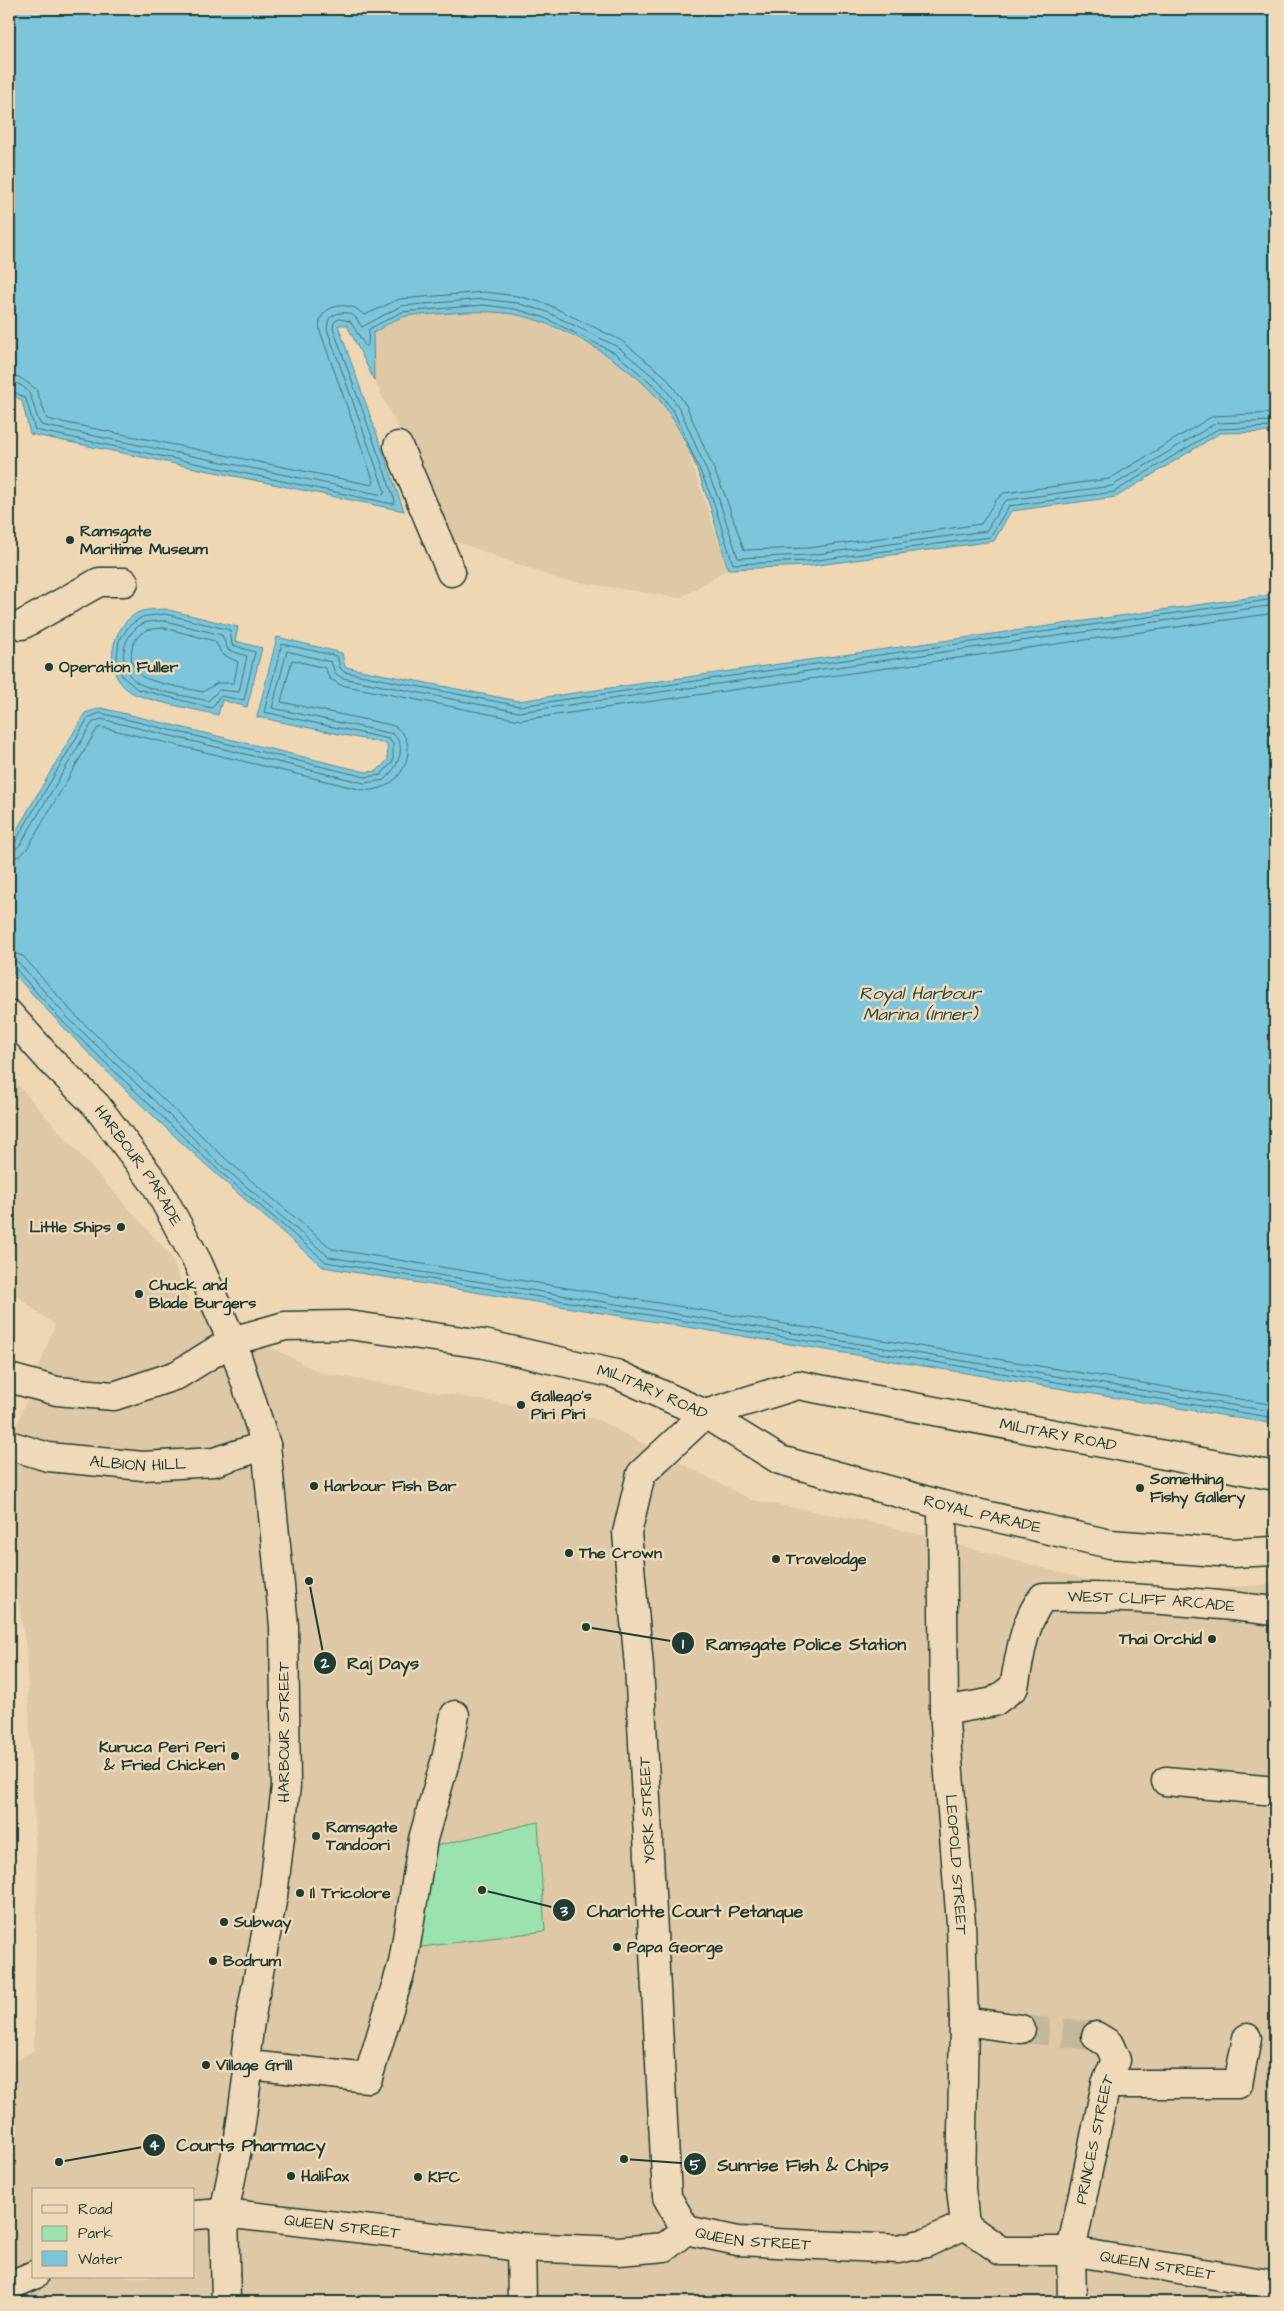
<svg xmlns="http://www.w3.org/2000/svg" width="1284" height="2311" font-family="'Architects Daughter',sans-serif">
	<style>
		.built { fill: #dec8a5; fill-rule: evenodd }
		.green { fill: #9be2af; stroke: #5d9072 }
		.water { fill: #7bc5db; stroke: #568f98 }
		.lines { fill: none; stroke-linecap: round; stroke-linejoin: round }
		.shore { stroke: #447377; stroke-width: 1 }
		.minor-tunnel { stroke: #c5b89a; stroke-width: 28; stroke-dasharray: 28 14; stroke-linecap: butt }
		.minor-casing { stroke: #1f3d34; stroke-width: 31 }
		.major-casing { stroke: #1f3d34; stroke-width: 31 }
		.minor { stroke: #efd9b8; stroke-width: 28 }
		.major { stroke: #efd9b8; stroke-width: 28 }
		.poi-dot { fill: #1f3d34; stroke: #efd9b8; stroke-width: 2 }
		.labels { text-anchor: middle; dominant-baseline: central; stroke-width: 5; stroke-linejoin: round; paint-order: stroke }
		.poi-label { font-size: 16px; font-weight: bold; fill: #1f3d34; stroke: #efd9b8; text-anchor: start }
		.street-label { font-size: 16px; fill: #1f3d34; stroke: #efd9b8 }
		.water-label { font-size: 18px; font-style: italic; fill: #284b45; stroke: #efd9b8 }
		.leader { fill: none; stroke: #1f3d34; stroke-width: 2 }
		.callout-dot { fill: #1f3d34; stroke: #efd9b8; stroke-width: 2 }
		.mark-label { font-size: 15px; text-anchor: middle; font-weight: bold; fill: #fff }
		.callout-label { font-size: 18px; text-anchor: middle; font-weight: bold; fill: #1f3d34; stroke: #efd9b8; stroke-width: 5; stroke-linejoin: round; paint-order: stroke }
	</style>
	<rect width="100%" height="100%" fill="#efd7b3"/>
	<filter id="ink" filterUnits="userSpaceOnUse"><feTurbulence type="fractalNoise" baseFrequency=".02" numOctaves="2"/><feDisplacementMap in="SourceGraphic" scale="10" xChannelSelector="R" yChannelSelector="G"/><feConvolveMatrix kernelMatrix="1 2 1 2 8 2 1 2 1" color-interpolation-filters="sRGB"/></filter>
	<g filter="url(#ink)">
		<!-- built -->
		<g class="built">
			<path d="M482,310l32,4 27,8 72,35 40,34 17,23 18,38 40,117 -48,29 -122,-19 -109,-40 -18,-44 -57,-115 -1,-47 30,-16z"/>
			<path d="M9,1075l162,181 18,48 132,69 275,46 156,81 125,23 262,71 136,-10v718h-1266v-237l25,-15 3,-172 -11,-228 -17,-110v-94l46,-121 -46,-35zM34,2190h160v87h-160z"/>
		</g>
		<!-- green -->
		<path class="green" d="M538,1822l7,109 -131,17 13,-100z"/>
		<!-- water -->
		<g class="water">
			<path d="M9,9h1266v423l-55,1 -104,64 -105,14 -17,30 -183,25 -83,3c-15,-52 -29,-109 -59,-156 -27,-43 -106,-91 -157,-99 -25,-4 -49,-2 -75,0 -11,1 -24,0 -34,3 -10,3 -21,11 -30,16l1,47 -27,-55h-9l66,186 -374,-77 -8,-33 -13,-9z"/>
			<path d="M1275,594v830l-952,-157c-110,-94 -218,-190 -314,-299v-125l76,-130 16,-5 265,64 11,-1 11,-11 -1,-16 -130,-27 20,-80 65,16 3,14 173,34z"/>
			<path d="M165,609l73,18 -3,14 27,7 -15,59 -25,-7 -4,15c-23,-6 -62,-12 -83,-21 -34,-15 -27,-67 4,-82 7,-3 19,-2 26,-3z"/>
		</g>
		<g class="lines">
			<!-- shore -->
			<g class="shore">
				<path d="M9,375l10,2 17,12 11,30 325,66 2,-3 -54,-151c-4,-19 14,-29 32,-24 5,1 9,6 13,8l34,-16 86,-7 32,4 30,8 75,37 44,36 20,28 39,90 19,55 65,-2 172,-24 15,-24 8,-7 105,-14 104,-63 62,-3"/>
				<path d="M9,382c27,2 22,27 32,43l342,70 2,-3 -58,-163 2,-10c6,-7 19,-9 26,-2 3,3 4,7 7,10l39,-21 82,-7 33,4 29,8 73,36 43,36 19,26 38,88 20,61 72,-3 176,-24 16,-26 5,-5 105,-14 104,-63 59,-2"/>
				<path d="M9,388l17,11 9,31 358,74 2,-3 -62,-173 1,-6 5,-3 11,2 16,26 2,-2 1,-16 33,-17 81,-7 32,4 28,8 72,36 41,34 18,25 39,88 20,64 77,-3 180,-24 19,-31 105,-14 104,-63 57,-2"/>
				<path d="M165,614l65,16 2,15 23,7 -11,48 -24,-4 -8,12 -75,-19 -15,-13 -5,-19 2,-16 10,-15 13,-9z"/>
				<path d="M165,621l57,14 6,15 19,6 -8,36 -20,-2 -11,11c-17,-4 -54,-10 -68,-17 -24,-12 -20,-49 2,-60 6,-3 16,-3 23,-3z"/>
				<path d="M164,628l51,13 7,13 16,8 -4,21h-17l-14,9c-14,-3 -49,-9 -60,-15 -17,-10 -15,-37 2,-46 5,-3 13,-2 19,-3z"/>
				<path d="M9,845l6,-3 73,-124 12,-5 265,64 16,-2 12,-14v-17l-4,-5 -125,-27 18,-68 55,12 3,12 4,4 175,34 756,-107"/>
				<path d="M9,851l6,-1 5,-5 72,-122 9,-4 263,64 21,-3c11,-12 24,-32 8,-46l-121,-26 15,-57 44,11 4,11 7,5 177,34 756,-107"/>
				<path d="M9,858l11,-2 7,-7 70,-120 4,-2 262,63c43,4 61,-53 28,-65l-110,-23 11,-42 33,8 5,11 11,6 179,35 755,-107"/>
				<path d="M9,952l14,4 50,57 153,146 106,90 943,156"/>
				<path d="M9,959l10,4 49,55 153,147 108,92 946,155"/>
				<path d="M9,966l5,1 49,55 154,147 109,93 949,156"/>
			</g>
			<!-- minor-tunnel -->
			<path class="minor-tunnel" d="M1021,2029l75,7"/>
			<defs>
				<g id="minor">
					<path d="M398,446l53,126"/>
					<path d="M22,625l77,-43h25"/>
					<path id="s1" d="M9,1014l41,46 46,45 60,80 42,78 34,78 34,104 18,181 2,160 -13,110 -23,125 -4,32 3,12 -11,79 -14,69 2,89"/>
					<path id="s2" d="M9,1445l39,12 95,9 71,-4 52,-17"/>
					<path id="s3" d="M942,1505l2,206 17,213 3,97 -3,167 4,37"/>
					<path id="s4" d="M944,1711l50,-9 20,-15c6,-30 9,-65 29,-90 78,-2 155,5 232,14"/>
					<path d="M1166,1781l109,10"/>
					<path d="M964,2021l57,8"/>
					<path d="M249,2065l119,13 35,-115 20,-124 24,-84 8,-40"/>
					<path d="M1106,2084h132l9,-46"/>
					<path id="s5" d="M194,2215l30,-2 297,34 98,4 46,-4 21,-17"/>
					<path id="s6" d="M965,2225l36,26h70l204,34"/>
					<path id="s7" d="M686,2230l-19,-33 -28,-531 -12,-133 14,-59 64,-60 93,-29 477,91"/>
					<path id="s8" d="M686,2230l52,11 160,8 28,-6 39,-18"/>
					<path d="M521,2247l1,55"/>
					<path d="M9,2286l25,-11"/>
					<path id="s9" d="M1072,2302l-1,-51 35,-167 10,-24 -7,-16 -13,-8"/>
				</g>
				<g id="major">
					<path id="s10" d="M9,1378l48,13 57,5 63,-21 55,-34 53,-15 63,-1 136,19 132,30 89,40 75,46 162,45 168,39 122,9 43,-2"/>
				</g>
			</defs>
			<!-- minor casing -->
			<use href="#minor" class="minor-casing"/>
			<!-- major casing -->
			<use href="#major" class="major-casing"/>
			<!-- minor -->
			<use href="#minor" class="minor"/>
			<!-- major -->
			<use href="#major" class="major"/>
		</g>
	</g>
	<!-- markers -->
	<g class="poi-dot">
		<circle cx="70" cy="540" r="5"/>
		<circle cx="49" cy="667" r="5"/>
		<circle cx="121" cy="1227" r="5"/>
		<circle cx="139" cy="1294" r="5"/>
		<circle cx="521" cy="1405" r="5"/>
		<circle cx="314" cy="1486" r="5"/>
		<circle cx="1140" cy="1488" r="5"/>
		<circle cx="569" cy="1553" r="5"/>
		<circle cx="776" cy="1559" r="5"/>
		<circle cx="1212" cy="1639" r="5"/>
		<circle cx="235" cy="1756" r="5"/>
		<circle cx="316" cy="1836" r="5"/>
		<circle cx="300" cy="1893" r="5"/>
		<circle cx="224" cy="1922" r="5"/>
		<circle cx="617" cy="1947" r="5"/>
		<circle cx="213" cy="1961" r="5"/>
		<circle cx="206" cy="2065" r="5"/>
		<circle cx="291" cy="2176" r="5"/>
		<circle cx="418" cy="2177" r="5"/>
	</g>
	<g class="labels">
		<!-- poi labels -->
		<g class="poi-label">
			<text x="80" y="531">Ramsgate<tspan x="80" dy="18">Maritime Museum</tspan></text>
			<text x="59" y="667">Operation Fuller</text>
			<text x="111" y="1227" text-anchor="end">Little Ships</text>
			<text x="149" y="1285">Chuck and<tspan x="149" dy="18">Blade Burgers</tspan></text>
			<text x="531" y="1396">Gallego's<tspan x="531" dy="18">Piri Piri</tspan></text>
			<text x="1150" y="1479">Something<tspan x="1150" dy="18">Fishy Gallery</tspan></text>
			<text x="324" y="1486">Harbour Fish Bar</text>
			<text x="579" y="1553">The Crown</text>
			<text x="786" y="1559">Travelodge</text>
			<text x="1202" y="1639" text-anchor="end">Thai Orchid</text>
			<text x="225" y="1747" text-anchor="end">Kuruca Peri Peri<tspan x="225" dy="18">&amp; Fried Chicken</tspan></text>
			<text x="326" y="1827">Ramsgate<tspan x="326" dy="18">Tandoori</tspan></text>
			<text x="310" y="1893">Il Tricolore</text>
			<text x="234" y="1922">Subway</text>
			<text x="627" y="1947">Papa George</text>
			<text x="223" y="1961">Bodrum</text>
			<text x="216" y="2065">Village Grill</text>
			<text x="301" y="2176">Halifax</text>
			<text x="428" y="2177">KFC</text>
		</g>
		<!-- street labels -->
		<g class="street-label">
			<text stroke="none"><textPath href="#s1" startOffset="200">HARBOUR PARADE</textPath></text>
			<text stroke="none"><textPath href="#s10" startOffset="669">MILITARY ROAD</textPath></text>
			<text stroke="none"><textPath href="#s7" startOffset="1214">MILITARY ROAD</textPath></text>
			<text stroke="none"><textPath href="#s2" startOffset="131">ALBION HILL</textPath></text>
			<text stroke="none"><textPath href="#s10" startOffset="1024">ROYAL PARADE</textPath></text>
			<text stroke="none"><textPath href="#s4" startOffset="280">WEST CLIFF ARCADE</textPath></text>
			<text transform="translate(284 1732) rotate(-90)">HARBOUR STREET</text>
			<text transform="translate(647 1810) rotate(-93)">YORK STREET</text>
			<text stroke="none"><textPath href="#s3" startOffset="360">LEOPOLD STREET</textPath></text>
			<text stroke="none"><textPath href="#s9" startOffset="165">PRINCES STREET</textPath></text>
			<text stroke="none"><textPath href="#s5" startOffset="149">QUEEN STREET</textPath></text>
			<text stroke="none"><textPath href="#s8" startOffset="68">QUEEN STREET</textPath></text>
			<text stroke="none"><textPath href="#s6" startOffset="202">QUEEN STREET</textPath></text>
		</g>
		<!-- water labels -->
		<g class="water-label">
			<text x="920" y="993">Royal Harbour<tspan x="920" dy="21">Marina (Inner)</tspan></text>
		</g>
	</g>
	<!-- callouts -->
	<path class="leader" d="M586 1627L683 1643M309 1581L325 1663M482 1890L564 1910M59 2162L154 2145M624 2159L695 2164"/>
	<g class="callout-dot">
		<circle cx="586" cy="1627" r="5"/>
		<circle cx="309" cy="1581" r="5"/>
		<circle cx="482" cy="1890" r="5"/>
		<circle cx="59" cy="2162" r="5"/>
		<circle cx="624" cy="2159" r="5"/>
		<circle cx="683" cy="1643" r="12"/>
		<circle cx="325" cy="1663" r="12"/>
		<circle cx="564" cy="1910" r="12"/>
		<circle cx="154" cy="2145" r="12"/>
		<circle cx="695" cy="2164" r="12"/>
	</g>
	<g class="mark-label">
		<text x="683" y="1649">1</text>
		<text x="325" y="1668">2</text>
		<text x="564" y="1916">3</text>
		<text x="154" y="2150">4</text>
		<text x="695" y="2170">5</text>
	</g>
	<g class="callout-label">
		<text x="806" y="1650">Ramsgate Police Station</text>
		<text x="383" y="1669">Raj Days</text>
		<text x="695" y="1917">Charlotte Court Petanque</text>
		<text x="251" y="2151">Courts Pharmacy</text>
		<text x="803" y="2171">Sunrise Fish &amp; Chips</text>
	</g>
	<!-- margin -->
	<rect width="1284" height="2311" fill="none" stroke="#efd9b8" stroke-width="30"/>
	<rect x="15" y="15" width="1254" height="2281" fill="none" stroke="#1f3d34" stroke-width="2" filter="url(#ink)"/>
	<!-- legend -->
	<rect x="32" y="2188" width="162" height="90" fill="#efd9b8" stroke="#9c9b83"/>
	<rect x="42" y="2205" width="25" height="8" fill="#efd9b8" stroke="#9c9b83"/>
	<text x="78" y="2214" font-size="15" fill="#1f3d34">Road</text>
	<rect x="42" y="2226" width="25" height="15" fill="#9be2af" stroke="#9c9b83"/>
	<text x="78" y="2238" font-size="15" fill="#1f3d34">Park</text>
	<rect x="42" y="2251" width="25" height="15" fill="#7bc5db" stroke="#9c9b83"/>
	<text x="78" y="2264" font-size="15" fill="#1f3d34">Water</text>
</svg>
